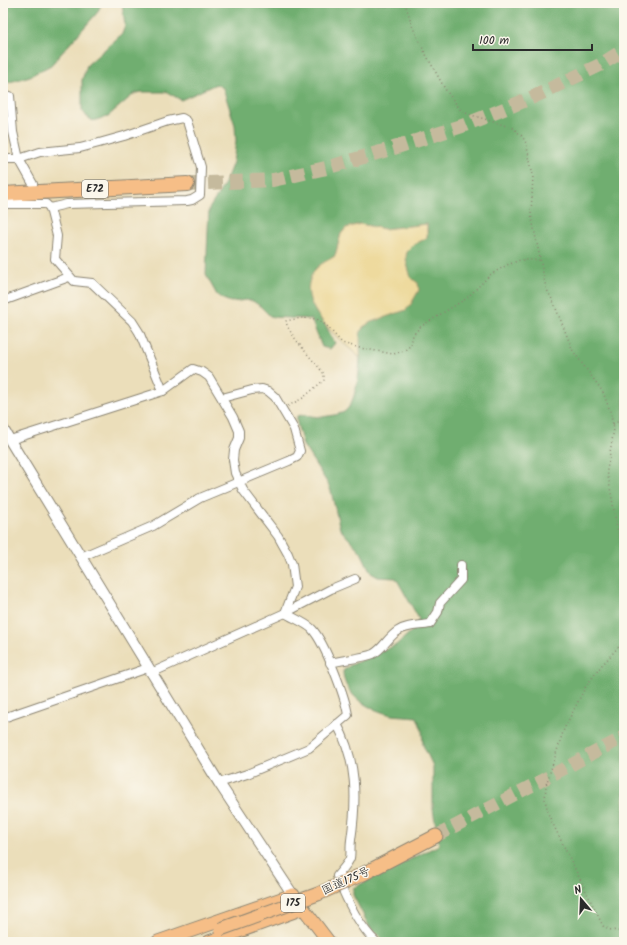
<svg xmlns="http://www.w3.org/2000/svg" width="627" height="945" font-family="Kalam,'Klee One',sans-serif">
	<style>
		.forest { fill: #70ae6f; stroke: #4e6c4d }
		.sand { fill: #eeda9e; stroke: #8c8264 }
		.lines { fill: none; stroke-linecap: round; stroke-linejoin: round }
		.trunk-tunnel { stroke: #c5ba9d; stroke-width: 13; stroke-dasharray: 13 6; stroke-linecap: butt }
		.motorway-tunnel { stroke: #c5ba9d; stroke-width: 14; stroke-dasharray: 14 7; stroke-linecap: butt }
		.minor-casing { stroke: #8b8472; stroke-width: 10 }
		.tertiary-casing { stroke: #8b8472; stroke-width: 12 }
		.primary-casing { stroke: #8b8472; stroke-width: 14 }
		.trunk-casing { stroke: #8b8472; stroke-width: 15 }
		.motorway-casing { stroke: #8b8472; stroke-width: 16 }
		.path { stroke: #8b8472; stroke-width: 1.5; stroke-dasharray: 1 3; stroke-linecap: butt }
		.minor { stroke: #fff; stroke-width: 8 }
		.tertiary { stroke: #fff; stroke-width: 10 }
		.primary { stroke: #f6be87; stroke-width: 12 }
		.trunk { stroke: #f6be87; stroke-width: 13 }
		.motorway { stroke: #f6be87; stroke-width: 14 }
		.trunk-bridge-casing { stroke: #8b8472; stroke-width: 15; stroke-linecap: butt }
		.trunk-bridge { stroke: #f6be87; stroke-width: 13 }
		.labels { text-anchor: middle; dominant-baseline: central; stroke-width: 3; stroke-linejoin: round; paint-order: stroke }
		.shield { fill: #fbf7ec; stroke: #696865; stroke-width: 1 }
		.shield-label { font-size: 11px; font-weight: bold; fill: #2b2b2b }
		.street-label { font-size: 12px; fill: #2b2b2b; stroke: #fbf7ec }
	</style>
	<rect width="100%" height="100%" fill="#fbf7ec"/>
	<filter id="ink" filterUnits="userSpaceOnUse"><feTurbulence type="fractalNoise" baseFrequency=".025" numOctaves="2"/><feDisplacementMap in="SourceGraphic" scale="8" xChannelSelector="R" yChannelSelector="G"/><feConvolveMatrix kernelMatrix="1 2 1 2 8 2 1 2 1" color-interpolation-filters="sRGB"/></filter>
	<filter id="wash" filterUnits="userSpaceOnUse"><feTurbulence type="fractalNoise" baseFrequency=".012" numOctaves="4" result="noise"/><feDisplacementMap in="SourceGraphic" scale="16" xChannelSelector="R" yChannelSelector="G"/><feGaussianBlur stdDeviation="0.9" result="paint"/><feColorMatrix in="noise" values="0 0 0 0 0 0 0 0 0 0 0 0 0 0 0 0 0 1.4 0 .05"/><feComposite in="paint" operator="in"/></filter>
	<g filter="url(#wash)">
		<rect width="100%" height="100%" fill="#ebdeba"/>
		<!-- forest -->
		<g class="forest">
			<path d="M3,3h99l-5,10 -46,52 -21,11 -27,8z"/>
			<path d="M122,3h502v939h-238l-16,-14 -17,-33v-7l86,-43 -6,-36v-43l-10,-21 -1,-15 -5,-13c-9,-1 -17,-1 -25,-2 -22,-5 -49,-19 -49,-44l6,-5 47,-21 17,-15 6,-11 -23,-41 -18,-1 -7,-4 -10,-21 -21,-23 -9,-38 -3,-7 -25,-39 -6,-22v-7c8,-2 13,0 21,1 7,0 18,-2 24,-4 14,-5 18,-44 18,-57 0,-8 -3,-23 4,-29 8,-9 31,-13 42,-17l5,-31 -6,-22 3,-8 6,-5 13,-6v-14l-43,5 -24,-5 -14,4 -5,6 -6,22 -20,13v42l9,12 11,20 -5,6 -8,-2 -11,-28 -40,-2 -11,-11 -7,-5 -7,-1 -15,2 -8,-3 -6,-4 -11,-20 3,-66 16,-26 8,-21 3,-21 -1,-16 -12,-37 -7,-4 -35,16 -14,-8h-26l-7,2 -26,22 -15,5 -6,-4 -5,-7v-30l5,-15 35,-31 3,-8z"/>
		</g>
		<!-- sand -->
		<path class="sand" d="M360,224l24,5 43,-5v14c-26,12 -23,15 -16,40l7,5 1,7 -8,14 -5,6 -35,12 -8,5 -3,7v24c-21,-20 -69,-55 -45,-88 4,-6 14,-10 20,-14l6,-22 5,-6z"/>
	</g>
	<g filter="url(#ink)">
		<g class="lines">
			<!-- trunk-tunnel -->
			<path class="trunk-tunnel" d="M436,836l188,-99"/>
			<!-- motorway-tunnel -->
			<path class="motorway-tunnel" d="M187,184l86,-4 53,-12 68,-20 68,-22 69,-28 69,-33 24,-15"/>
			<defs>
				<g id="minor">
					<path d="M10,96l3,36 6,27 14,25"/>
					<path d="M3,159h16l21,-7 40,-4 19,-5 25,-7 44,-15 14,-3 5,3 14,46 -1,28 -8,5 -5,1 -120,3 -17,4"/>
					<path d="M3,204h43l4,4 7,28 -2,23 19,22 18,2 40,38 7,11 24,59"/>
					<path d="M3,301l66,-24"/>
					<path d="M10,440l153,-49 30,-22 9,3 7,5 24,40 6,14v7l-5,12 -1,10 2,13 8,17 35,46 10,18 4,10 3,23 -10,26"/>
					<path d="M81,557l72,-31 47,-28 89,-37 8,-4 3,-6 -6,-22 -19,-32 -7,-6 -6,-2 -10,1 -30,8"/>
					<path d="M330,663c11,-3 34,-5 43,-9 10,-5 15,-17 25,-23 8,-6 22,-5 32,-7l8,-12 2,-9 21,-23v-15"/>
					<path d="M151,673l134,-60 46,-24 24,-10"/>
					<path d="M3,718l145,-50"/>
					<path d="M337,724c20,37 20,75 14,116 -1,6 0,13 -1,18 -2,6 -9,13 -13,18 9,23 21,49 39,66"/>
					<path d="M219,783l28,-9 62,-26 39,-33c-3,-19 -23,-72 -36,-86 -6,-6 -19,-11 -27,-16"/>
				</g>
				<path id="tertiary" d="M3,429l216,354 74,112"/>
				<path id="primary" d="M297,900l32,42"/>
				<g id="trunk">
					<path d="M363,874l73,-38"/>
					<path d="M158,942l135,-47"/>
					<path d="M209,942l94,-34"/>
				</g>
				<path id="motorway" d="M3,194l184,-10"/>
			</defs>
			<!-- minor casing -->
			<use href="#minor" class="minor-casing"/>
			<!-- tertiary casing -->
			<use href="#tertiary" class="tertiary-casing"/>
			<!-- primary casing -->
			<use href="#primary" class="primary-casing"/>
			<!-- trunk casing -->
			<use href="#trunk" class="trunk-casing"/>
			<!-- motorway casing -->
			<use href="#motorway" class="motorway-casing"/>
			<!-- path -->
			<g class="path">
				<path d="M405,3l8,25 11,23 21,38 17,23 51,16 9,8 4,7 7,32 -2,39 15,74 7,13 20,50 30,41 7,19 4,18 -7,41 10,58 7,24"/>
				<path d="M288,406l15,-8 21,-18v-6c-9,-12 -37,-41 -38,-53l15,-3 16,1 10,7 15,17 18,5 33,6 11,-3 7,-6 2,-10 7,-8 47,-29 23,-23 17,-10 13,-5h20"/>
				<path d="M613,424l11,-5"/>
				<path d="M624,641l-22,24 -16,21 -22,43 -18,56 -1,15 4,16 54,110 8,4 13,2"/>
			</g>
			<!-- minor -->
			<use href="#minor" class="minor"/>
			<!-- tertiary -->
			<use href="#tertiary" class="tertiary"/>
			<!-- primary -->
			<use href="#primary" class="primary"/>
			<!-- trunk -->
			<use href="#trunk" class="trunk"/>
			<!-- motorway -->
			<use href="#motorway" class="motorway"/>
			<defs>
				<path id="trunk-bridge" d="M221,929l97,-35 45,-20"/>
			</defs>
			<!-- trunk-bridge casing -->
			<use href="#trunk-bridge" class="trunk-bridge-casing"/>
			<!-- trunk-bridge -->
			<use href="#trunk-bridge" class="trunk-bridge"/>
		</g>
	</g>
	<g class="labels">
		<!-- shield labels -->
		<g class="shield">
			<rect x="82" y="180" width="26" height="18" rx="3"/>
			<rect x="281" y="894" width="24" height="18" rx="3"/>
		</g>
		<g class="shield-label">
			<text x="95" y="189">E72</text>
			<text x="293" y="903">175</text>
		</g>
		<!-- street labels -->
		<g class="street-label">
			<text transform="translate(346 881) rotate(-24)">国道175号</text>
		</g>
	</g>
	<!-- margin -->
	<rect width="627" height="945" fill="none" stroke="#fbf7ec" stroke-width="16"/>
	<!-- north arrow -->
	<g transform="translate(581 899) rotate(341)" stroke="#fbf7ec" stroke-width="3" paint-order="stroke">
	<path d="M0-3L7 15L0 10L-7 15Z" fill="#2b2b2b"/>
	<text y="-6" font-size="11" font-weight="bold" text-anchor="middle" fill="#2b2b2b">N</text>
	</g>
	<!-- scale -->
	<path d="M473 44v6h119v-6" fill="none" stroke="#2b2b2b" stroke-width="2"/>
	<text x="479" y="44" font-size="12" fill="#2b2b2b" stroke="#fbf7ec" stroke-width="3" paint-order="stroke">100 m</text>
</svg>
